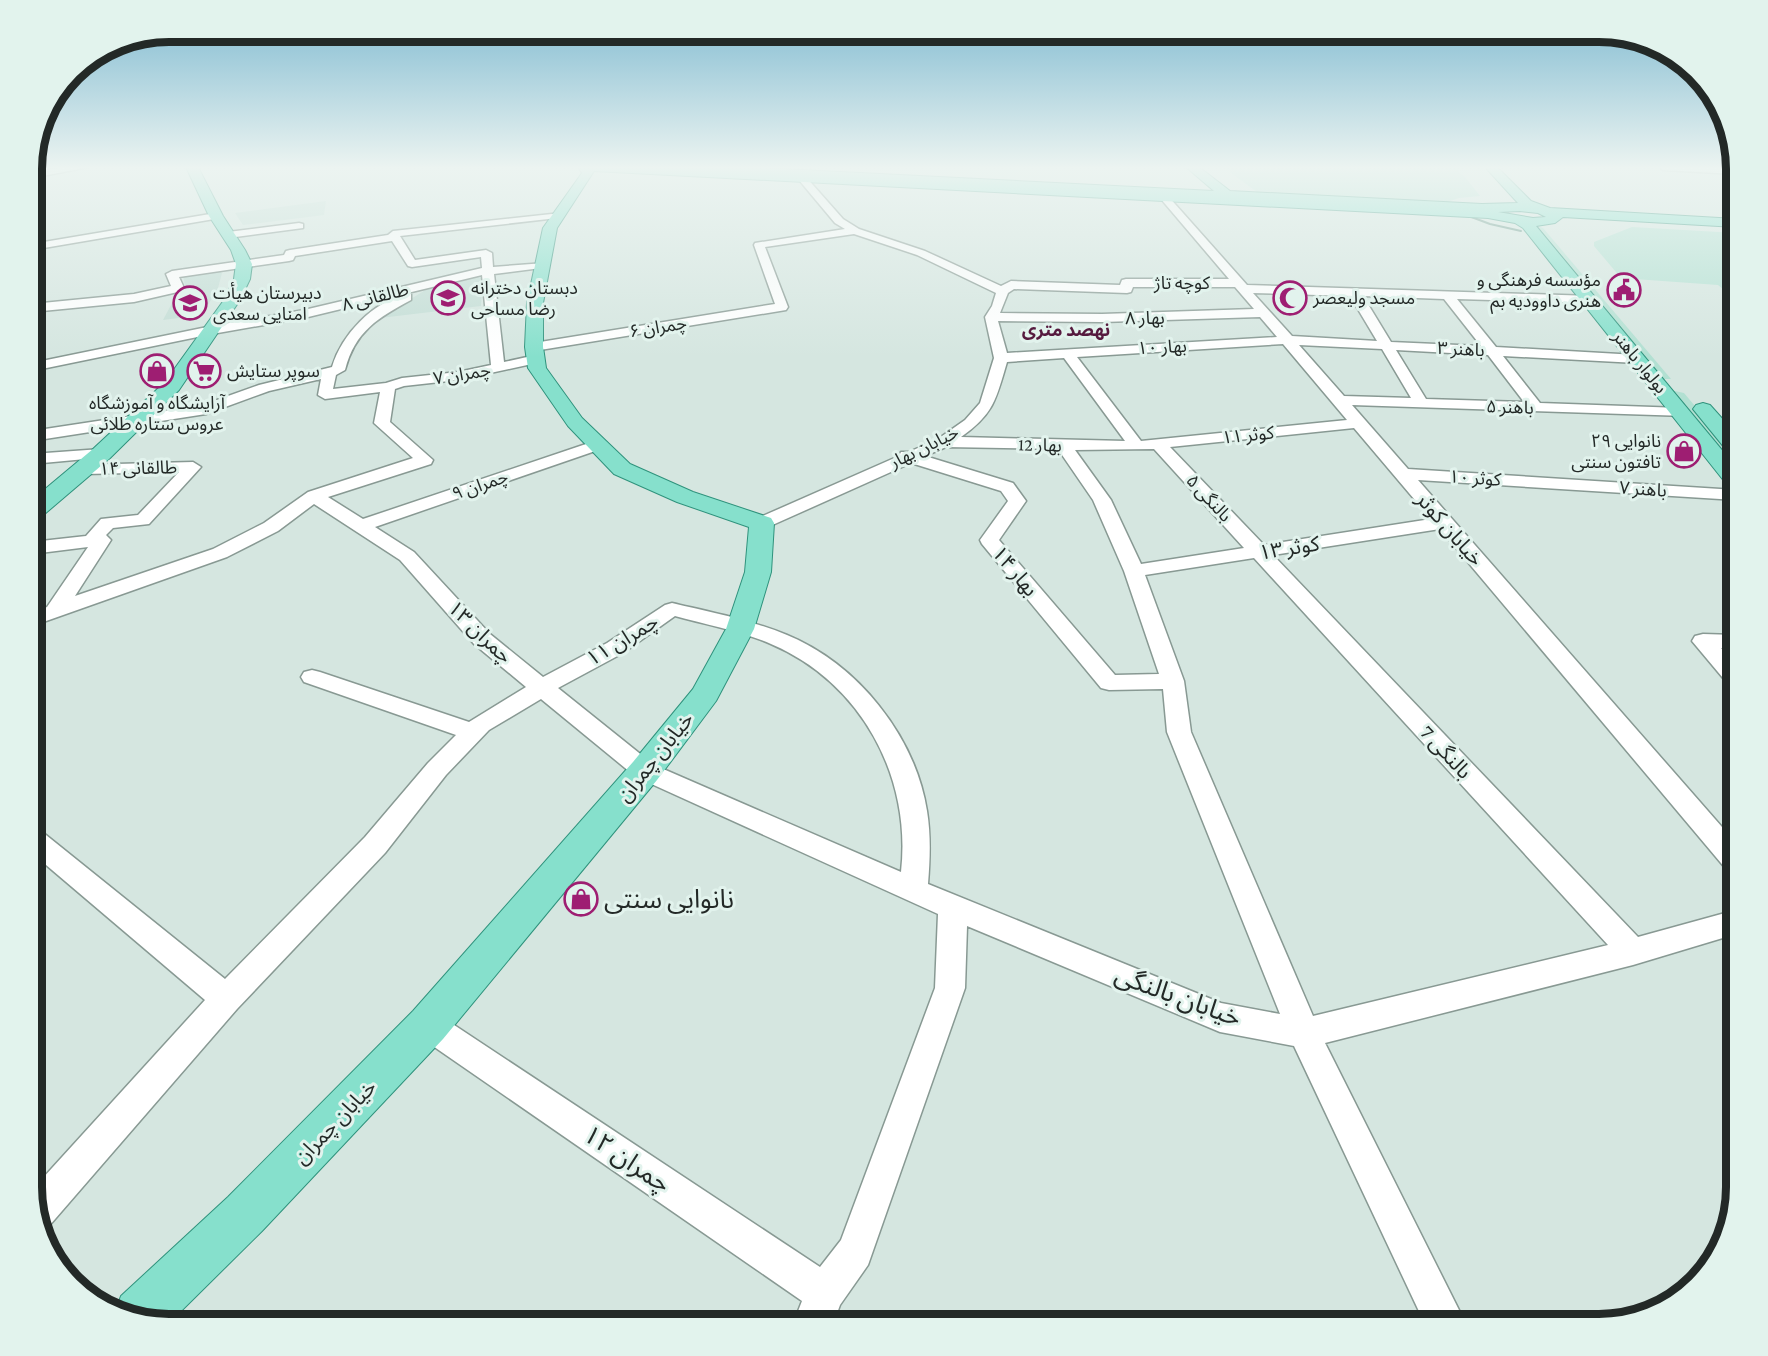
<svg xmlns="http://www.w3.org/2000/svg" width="1768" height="1356" font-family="'Crimson Pro','Noto Sans Arabic',serif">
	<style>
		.built { fill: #c3ddd5 }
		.green { fill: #b2e0d2 }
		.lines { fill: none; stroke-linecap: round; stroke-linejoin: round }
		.stream { stroke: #619385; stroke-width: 2 }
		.minor-casing { stroke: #889993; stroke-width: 3 }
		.major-casing { stroke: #2f927c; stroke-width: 2 }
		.minor { fill: #fff; fill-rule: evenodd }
		.major { fill: #86e0cc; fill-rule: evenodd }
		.labels { text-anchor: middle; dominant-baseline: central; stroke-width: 6; stroke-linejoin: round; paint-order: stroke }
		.far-poi-label { font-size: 18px; fill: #232927; stroke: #e2f3ed; text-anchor: start }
		.far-street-label { font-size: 18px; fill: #232927; stroke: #e2f3ed }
		.far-neighbourhood-label { font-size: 18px; font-weight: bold; fill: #561a3f; stroke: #e2f3ed }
		.street-label { font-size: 21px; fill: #232927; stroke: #e2f3ed }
		.near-poi-label { font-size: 26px; fill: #232927; stroke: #e2f3ed; text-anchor: start }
		.near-street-label { font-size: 26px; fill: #232927; stroke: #e2f3ed }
		.rim { fill: none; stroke: #232927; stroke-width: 8 }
	</style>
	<rect width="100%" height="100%" fill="#d5e6e0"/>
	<!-- built -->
	<g class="built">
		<path d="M326,201l-2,14 -81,10 -8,-12z"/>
		<path d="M220,271l2,2 -4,15 -16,27 -39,5 15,-28 8,-2 -3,-14z"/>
		<path d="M473,277l10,1 -2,28 -101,12 47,-29z"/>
	</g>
	<!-- green -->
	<g class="green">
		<path d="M1223,167h234l3,4 -2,1 7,5 15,19 -21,2 -12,4 -174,-7 -16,-3z"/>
		<path d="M1538,226l5,2 128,151h-10l-127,-152z"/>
		<path d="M1632,227l104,6v62l-7,-1 -11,-9 -97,-7 -27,-32v-4z"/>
		<path d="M1670,390l14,3 52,62v17z"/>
	</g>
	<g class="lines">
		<!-- stream -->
		<path class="stream" d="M1466,215l24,9 31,7"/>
		<defs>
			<g id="minor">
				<path d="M69,167h20l-57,11v-6z"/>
				<path d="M1659,167l77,1v6l-73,-4z"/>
				<path d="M802,175l3,1 38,43 16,10 66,22 76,35 10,-5 109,4 2,-5 4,-1h103l-68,-80v-4h6l80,90 345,11 2,3 -6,4 -131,-4 39,48 141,8 7,4 -7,4 -134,-7 37,47 141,5 5,2 3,3 -3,3 -334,-11 56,64 328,21v10l-318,-20 318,363v29l-10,-3 -286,-340 -167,26 365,382 98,-27v24l-103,31 -308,78 141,281h-41l-131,-278 -74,-14 -253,-106 -2,62 -97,277 -28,40 -7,19h-40l9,-23 -385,-266 -5,-10 5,-10 11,-5 11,5 381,252 21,-27 94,-252 3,-74 -302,-137 -95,-78 -52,31 -43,45 -61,78 -148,156 -188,217 -8,3 -9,-39 173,-190 -173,-147v-25l9,3 184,148 140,-142 63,-74 28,-28 -152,-53 -3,-5 3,-5 8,-2 8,2 149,50 57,-35 -52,-43 -74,-84 -86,-56 -36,27 -51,26 -195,69v-13l15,-6 41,-60 -56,7v-12l54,-6 15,-17 37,-4 41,-43 -95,2 -6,-1 -2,-4 2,-4 115,-3 8,5 -52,57 -36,4 -7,7 5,5 -36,56 138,-47 51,-26 44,-31 105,-34 -39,-35 6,-31 -55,7 -7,-4 3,-16 -52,12 -63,23 -174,27v-10l171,-26 56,-20 73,-18c10,-33 40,-64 75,-74l4,1v6c-33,18 -56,31 -66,70l-9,5 -3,14 53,-6 16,-5 56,-6 33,-7 -9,-90 -178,43 -92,16 -180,37v-8l180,-37 92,-16 178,-42 -1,-11 -69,10 -4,-1 -16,-25 -97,15 -2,4 -4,1 -110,16 5,11 -2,3 -48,11 -102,10v-8l102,-10 37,-8 -5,-12 6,-3 112,-16 2,-4 4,-1 98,-15 5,-4 168,-18 1,2 -5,3 -157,18 15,24 71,-10 6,3 1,14 52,-4 2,2 -6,3 -47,6 10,88 32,-7 7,4 -2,3 -83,18 -54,6 -9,3 -5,33 43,38 -2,4 -103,33 35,22 229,-77h12l2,3 -2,3 -229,79 39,25 76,82 53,43 64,-34 58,-38 7,-2c38,9 79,17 115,32 70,29 128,100 140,176 4,25 3,48 1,73l293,119 59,11 -113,-282 -4,-43 -54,1 -8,-2 -119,-144 -2,-4 28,-39 -7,-10 -90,-28 -143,64h-12l-3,-4 3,-4 143,-63 2,-4h8l29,-13 27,-19 15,-17 14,-45 -9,-41 7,-11 4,-13 -79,-38 -63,-21 -89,13 23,60 -2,3 -252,41 -7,-4 7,-4 241,-39 -21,-59 1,-2 90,-14 -10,-6 -36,-43 -2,-2zM1133,287h102l19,22 -152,5 -102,-1 8,-20 6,-4 113,4 4,-1zM1253,293l97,3 27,45 -85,-5zM1363,296l81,3 37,47 -90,-4zM1260,317l17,20 -270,16 -9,-32 104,1zM1283,344l64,76 -206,21 -64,-84zM1299,345l83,4 29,49 -67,-2zM1396,350l92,5 36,47 -98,-3zM1064,358l61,83 -164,-4c33,-23 35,-38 46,-75zM1354,428l77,91 -167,26 -94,-98zM946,447l112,2 35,51 31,71 35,103 -44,1 -116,-135 27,-39 -13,-18 -88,-27zM1154,449l90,99 -103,16 -30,-64 -36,-50zM1254,558l354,387 -295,71 -122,-284 -7,-51 -39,-106zM675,616c32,9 66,15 96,28 90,38 141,133 130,228l-247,-107 -96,-77 65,-35z"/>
				<path d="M216,213l5,3 -1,2 -188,32v-6z"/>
				<path d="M299,223l4,1v4l-75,10 -5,-3 5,-3z"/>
				<path d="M101,449l8,5 -2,3 -75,7v-10z"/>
				<path d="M1703,634l33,1v14l-15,-1 15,17v21l-8,-2 -36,-43 3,-5z"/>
			</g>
			<g id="major">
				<path d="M186,167h12l25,49 22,34 7,14 -2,15 -10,21 -61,90 -70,69 -68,58 -9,2v-19l61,-51 72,-67 59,-82 10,-21 2,-15 -5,-14 -22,-34z"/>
				<path d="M578,167h164l472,24 -28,-24h13l31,24 252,13 36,-1 -33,-36h12l34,34 19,7 186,11v8l-173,-10 -8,6 -19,3 200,241v21l-8,-2 -205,-258 -8,-5 -27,-5 -894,-47 -37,57 -14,75v44l3,21 36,50 48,46 63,28 78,26 3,5 -3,49 -17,57 -38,72 -59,79 -214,259 -181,192 -94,93 -51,-17 4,-11 107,-99 185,-186 220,-249 60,-73 33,-60 19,-57 4,-45 -72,-25 -63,-28 -46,-48 -40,-58 -3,-21 2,-44 16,-75 39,-55zM1520,211l18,2 8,4 -13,1 -35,-6z"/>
				<path d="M1703,403l7,2 26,29v19l-8,-1 -35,-43 3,-4z"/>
			</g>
		</defs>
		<!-- minor casing -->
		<use href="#minor" class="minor-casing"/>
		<!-- major casing -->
		<use href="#major" class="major-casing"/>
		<!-- minor -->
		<use href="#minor" class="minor"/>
		<!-- major -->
		<use href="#major" class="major"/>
	</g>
	<!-- sky -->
	<linearGradient id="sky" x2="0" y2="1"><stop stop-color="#7db9d0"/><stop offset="0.47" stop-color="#ecf4f1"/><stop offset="1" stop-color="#ecf4f1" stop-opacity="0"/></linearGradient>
	<rect width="1768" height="357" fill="url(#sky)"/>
	<!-- icons -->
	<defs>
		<symbol id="civic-ring" viewBox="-11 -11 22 22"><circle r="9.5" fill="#e2f3ed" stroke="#9e1e72" stroke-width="1.5"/><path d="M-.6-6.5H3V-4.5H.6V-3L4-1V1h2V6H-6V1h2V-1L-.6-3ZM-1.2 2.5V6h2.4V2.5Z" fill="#9e1e72"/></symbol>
		<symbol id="school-ring" viewBox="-11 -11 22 22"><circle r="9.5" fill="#e2f3ed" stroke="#9e1e72" stroke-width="1.5"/><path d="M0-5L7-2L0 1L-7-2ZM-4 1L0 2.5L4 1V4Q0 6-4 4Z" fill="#9e1e72"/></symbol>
		<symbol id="mosque-ring" viewBox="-11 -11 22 22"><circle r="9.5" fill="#e2f3ed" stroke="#9e1e72" stroke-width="1.5"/><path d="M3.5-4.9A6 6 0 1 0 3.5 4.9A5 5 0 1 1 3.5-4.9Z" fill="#9e1e72"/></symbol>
		<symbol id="shop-ring" viewBox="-11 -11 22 22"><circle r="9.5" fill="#e2f3ed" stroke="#9e1e72" stroke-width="1.5"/><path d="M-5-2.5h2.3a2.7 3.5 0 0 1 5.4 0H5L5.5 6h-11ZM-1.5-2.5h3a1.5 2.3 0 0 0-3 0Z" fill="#9e1e72"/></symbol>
		<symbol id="supermarket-ring" viewBox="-11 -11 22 22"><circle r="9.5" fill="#e2f3ed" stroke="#9e1e72" stroke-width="1.5"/><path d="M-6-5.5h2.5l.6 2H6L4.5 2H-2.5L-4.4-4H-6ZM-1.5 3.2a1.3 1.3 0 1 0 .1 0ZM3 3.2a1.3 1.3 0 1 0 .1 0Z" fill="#9e1e72"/></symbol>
	</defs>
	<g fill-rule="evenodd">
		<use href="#civic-ring" x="1605" y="271" width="38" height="38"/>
		<use href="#school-ring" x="429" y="279" width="38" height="38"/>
		<use href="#mosque-ring" x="1271" y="279" width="38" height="38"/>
		<use href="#school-ring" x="171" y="284" width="38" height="38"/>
		<use href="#shop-ring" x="138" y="352" width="38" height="38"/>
		<use href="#supermarket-ring" x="185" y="352" width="38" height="38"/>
		<use href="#shop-ring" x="1665" y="432" width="38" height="38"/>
		<use href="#shop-ring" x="562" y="880" width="38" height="38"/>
	</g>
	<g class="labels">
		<!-- far-poi labels -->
		<g class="far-poi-label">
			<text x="1601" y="280" text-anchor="end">مؤسسه فرهنگی و<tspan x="1601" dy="21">هنری داوودیه بم</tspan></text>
			<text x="471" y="288">دبستان دخترانه<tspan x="471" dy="21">رضا مساحی</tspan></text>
			<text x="213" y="293">دبیرستان هیأت<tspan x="213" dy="21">امنایی سعدی</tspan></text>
			<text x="1313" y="298">مسجد ولیعصر</text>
			<text x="227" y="371">سوپر ستایش</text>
			<text x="157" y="403" text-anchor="middle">آرایشگاه و آموزشگاه<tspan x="157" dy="21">عروس ستاره طلائی</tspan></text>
			<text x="1661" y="441" text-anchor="end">نانوایی ۲۹<tspan x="1661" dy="21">تافتون سنتی</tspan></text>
		</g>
		<!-- far-street labels -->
		<g class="far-street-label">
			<text x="1182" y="283">کوچه تاژ</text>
			<text transform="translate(375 297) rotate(-14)">طالقانی ۸</text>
			<text transform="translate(1145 318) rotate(-1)">بهار ۸</text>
			<text transform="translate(658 327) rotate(-9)">چمران ۶</text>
			<text transform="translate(1162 347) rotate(-3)">بهار ۱۰</text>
			<text transform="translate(1461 349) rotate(3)">باهنر ۳</text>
			<text transform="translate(1640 362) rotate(51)">بولوار باهنر</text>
			<text transform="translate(462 374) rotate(-9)">چمران ۷</text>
			<text transform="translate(1510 407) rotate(2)">باهنر ۵</text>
			<text transform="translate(1248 435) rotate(-6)">کوثر ۱۱</text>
			<text transform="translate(1040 445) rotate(2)">بهار 12</text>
			<text transform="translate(924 447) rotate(-26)">خیابان بهار</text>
			<text transform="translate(138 468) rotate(-1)">طالقانی ۱۴</text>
			<text transform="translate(1475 478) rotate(4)">کوثر ۱۰</text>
			<text transform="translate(480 485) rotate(-19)">چمران ۹</text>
			<text transform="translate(1643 489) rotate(4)">باهنر ۷</text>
			<text transform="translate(1209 498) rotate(47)">بالنگی ۵</text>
		</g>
		<!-- far-neighbourhood labels -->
		<g class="far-neighbourhood-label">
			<text x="1066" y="330">نهصد متری</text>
		</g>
		<!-- street labels -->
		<g class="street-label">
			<text transform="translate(1450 529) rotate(49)">خیابان کوثر</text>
			<text transform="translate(1289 548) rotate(-9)">کوثر ۱۳</text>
			<text transform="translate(1015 571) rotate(50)">بهار ۱۴</text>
			<text transform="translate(480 632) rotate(44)">چمران ۱۳</text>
			<text transform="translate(622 640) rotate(-31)">چمران ۱۱</text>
			<text transform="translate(1446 752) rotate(47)">بالنگی 7</text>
			<text transform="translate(655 757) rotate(-51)">خیابان چمران</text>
			<text transform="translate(335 1122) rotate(-46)">خیابان چمران</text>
		</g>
		<!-- near-poi labels -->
		<g class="near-poi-label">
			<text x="604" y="899">نانوایی سنتی</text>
		</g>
		<!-- near-street labels -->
		<g class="near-street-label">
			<text transform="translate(1178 996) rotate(20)">خیابان بالنگی</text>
			<text transform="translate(627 1159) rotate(34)">چمران ۱۲</text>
		</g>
	</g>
	<!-- crop -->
	<path d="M0 0H1768V1356H0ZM169 42H1599A127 127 0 0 1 1726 169V1187A127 127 0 0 1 1599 1314H169A127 127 0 0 1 42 1187V169A127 127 0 0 1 169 42Z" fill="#e2f3ed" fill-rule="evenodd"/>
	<path class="rim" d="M169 42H1599A127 127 0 0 1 1726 169V1187A127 127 0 0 1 1599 1314H169A127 127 0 0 1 42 1187V169A127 127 0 0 1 169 42Z"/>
</svg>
